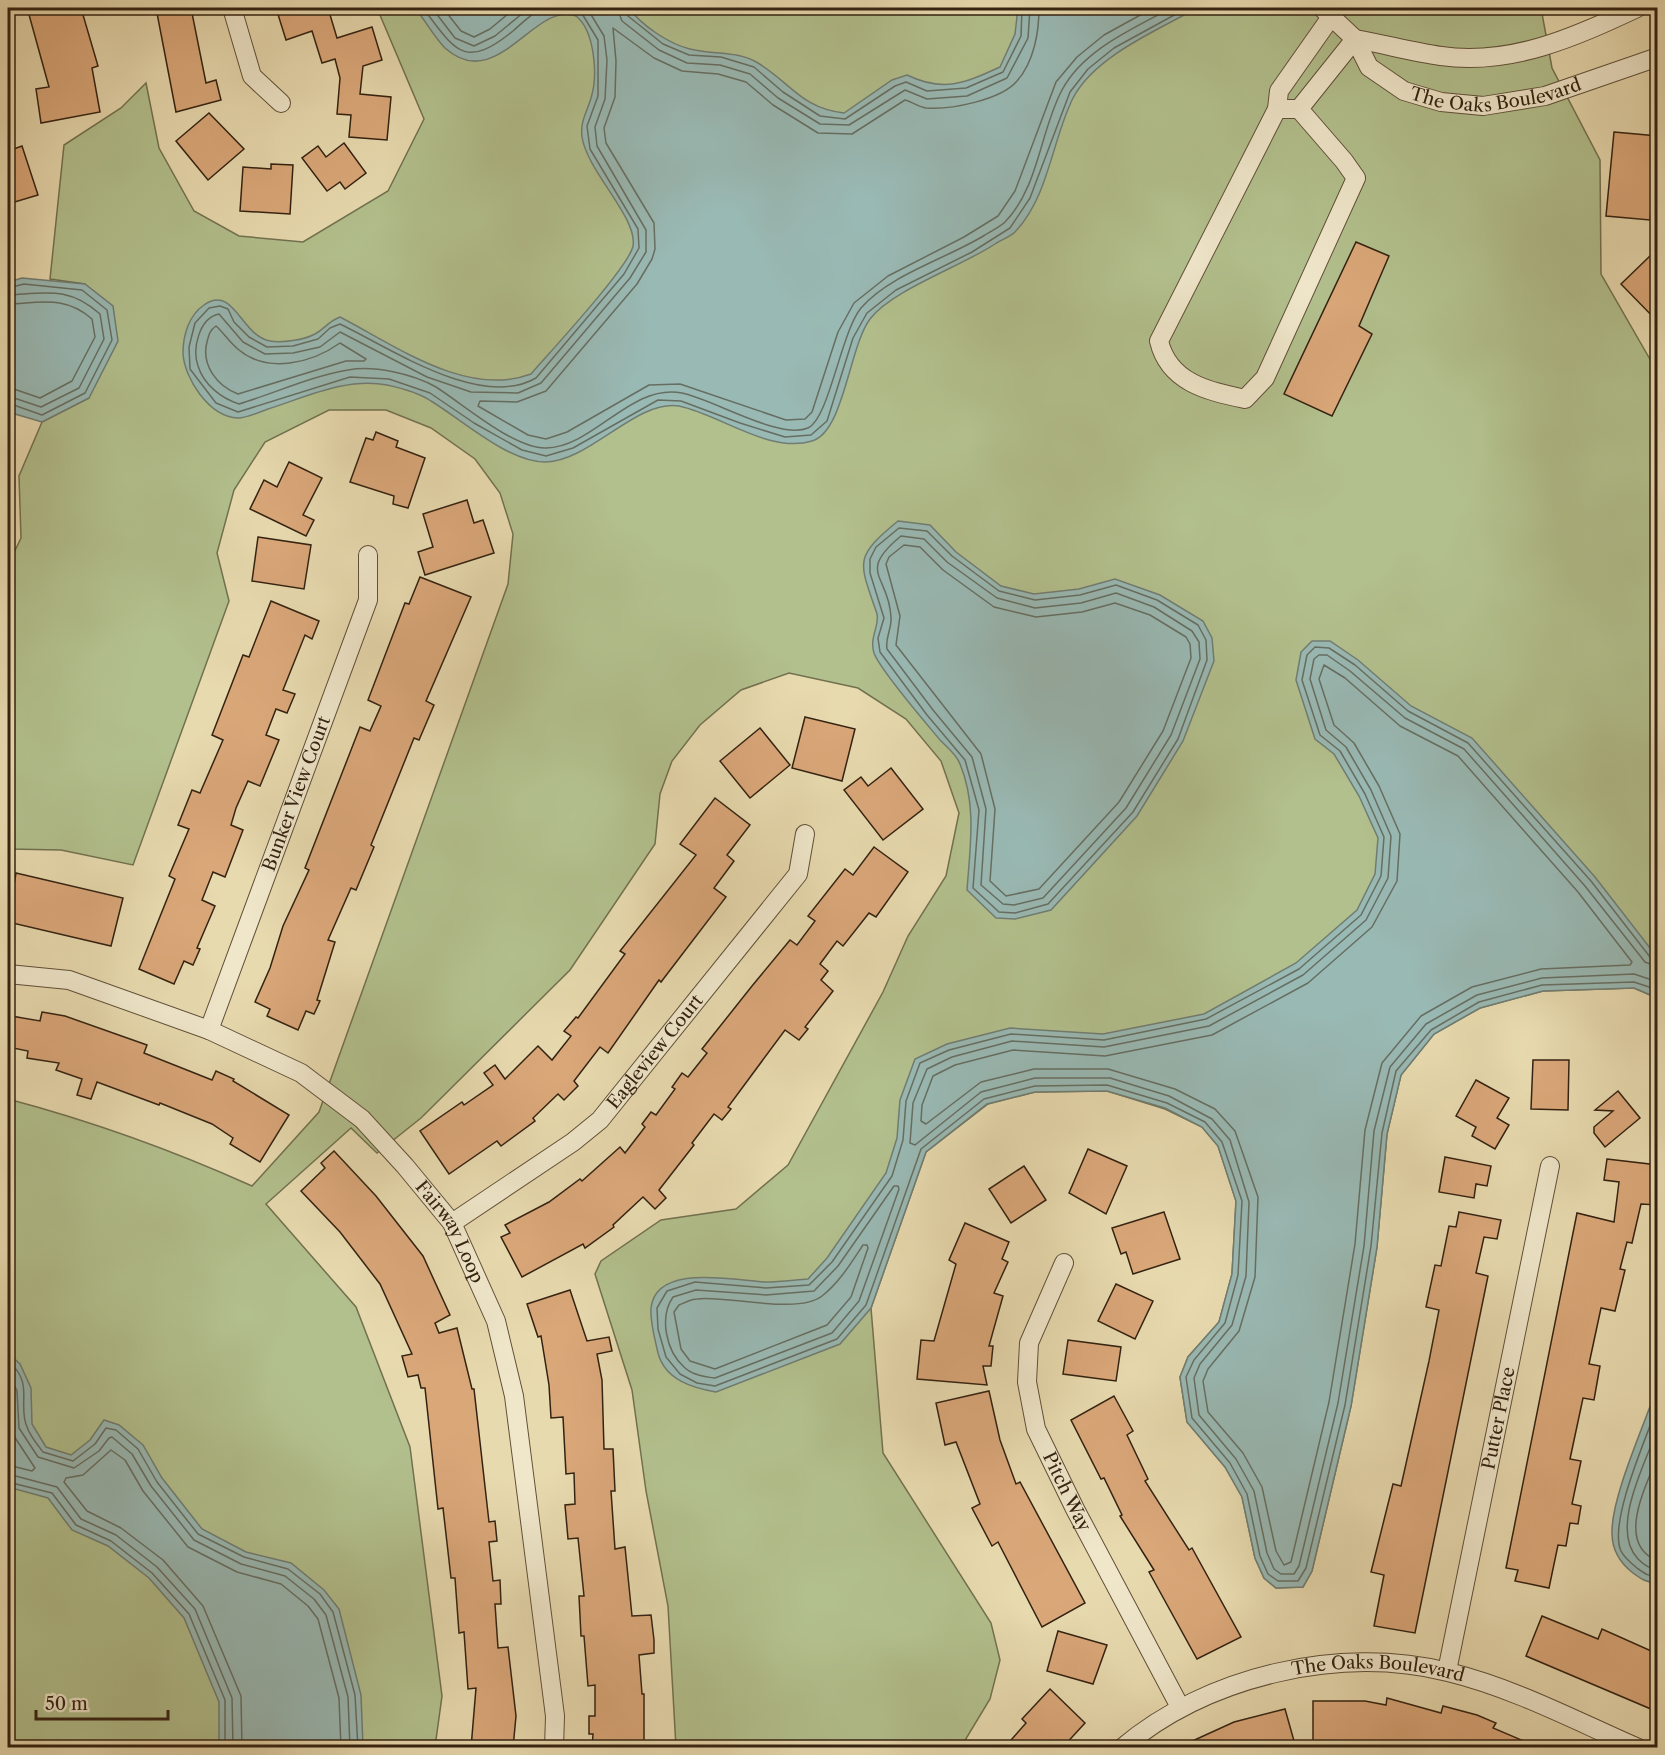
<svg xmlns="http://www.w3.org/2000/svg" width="1665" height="1755" font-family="'Libre Caslon Text',serif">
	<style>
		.green { fill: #b2c08d; stroke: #72714f; stroke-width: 1.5 }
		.water { fill: #99b9b4; stroke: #707d73; stroke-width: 1.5 }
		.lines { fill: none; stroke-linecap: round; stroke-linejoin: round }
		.shore { stroke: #666e62; stroke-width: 1.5 }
		.building { fill: #daa779; stroke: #321; stroke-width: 1.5 }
		.minor-casing { stroke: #605038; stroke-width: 20 }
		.minor { stroke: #f0e7cb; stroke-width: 18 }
		.labels { text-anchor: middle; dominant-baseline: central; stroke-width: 6; stroke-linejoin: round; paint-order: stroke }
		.street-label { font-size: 18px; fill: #321; stroke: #f0e7cb }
	</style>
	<rect width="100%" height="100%" fill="#e8daaf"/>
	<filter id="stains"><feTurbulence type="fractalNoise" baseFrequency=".00333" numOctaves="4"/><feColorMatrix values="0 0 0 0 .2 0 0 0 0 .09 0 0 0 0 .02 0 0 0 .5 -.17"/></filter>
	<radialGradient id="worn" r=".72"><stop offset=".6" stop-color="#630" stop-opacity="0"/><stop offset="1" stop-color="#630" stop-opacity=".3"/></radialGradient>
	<!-- green -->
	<path class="green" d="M377,8h1164l11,60 48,92 1,114 50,87 6,3v634l-23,-10 -91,3 -63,17 -46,26 -33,41 -14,59 -10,113 -26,159 -39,165 -9,16 -27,1 -12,-10 -9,-20 -13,-61 -17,-30 -38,-45 -7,-45 8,-20 31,-35 13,-48 4,-73 -18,-55 -16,-19 -37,-18 -58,-18 -72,1 -47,12 -62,48 -55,156 12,145 108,170 9,37 -10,39 -29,48h-285l-8,-141 -22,-115 -14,-101 -37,-116 6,-13 60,-41 75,-11 52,-44 95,-173 25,-56 38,-60 13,-63 -18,-52 -35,-42 -48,-31 -69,-15 -48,17 -41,35 -28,36 -12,33 -5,50 -85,126 -149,148 -44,35 -26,-25 -85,76 90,103 54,140 32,249 -7,51h-427v-648c83,22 164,51 244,87l67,-74 189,-528 5,-50 -13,-41 -25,-34 -44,-31 -45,-18h-57l-64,32 -31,48 -17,63 12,48 -96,264 -72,-15 -53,-1v-284l13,-27 -2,-62 23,-54 47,-24 -4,-114 -35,-5 14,-134 57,-37 25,-25 13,65 35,63 45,25 64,6 85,-51 36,-72z"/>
	<!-- water -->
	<g class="water">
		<path d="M415,8h214c12,17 40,36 61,41 22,6 47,1 68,14 33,20 43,45 86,50l48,-33 15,-5c37,18 58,8 93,-8l15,-33 3,-26h190h-11c-39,22 -102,48 -124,90 -21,42 -24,98 -58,134 -5,5 -14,8 -20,12 -33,22 -103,46 -125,75 -21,28 -26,113 -58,122 -43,13 -93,-27 -133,-35 -42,-7 -89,55 -133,56 -37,1 -85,-43 -115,-61 -12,-8 -30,-13 -44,-16 -40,-8 -81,12 -119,24 -9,3 -21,9 -30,9 -29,-1 -54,-40 -55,-65 0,-18 6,-38 21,-48 30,-21 37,31 66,36 12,2 34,-1 45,-7 10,-5 12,-12 25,-17 56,29 127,81 191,57 19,-22 98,-107 102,-128 5,-28 -46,-75 -51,-109 -2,-16 5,-25 9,-39 7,-22 4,-67 -15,-82 -41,-16 -79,79 -131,32 -11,-11 -20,-28 -30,-40z"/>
		<path d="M22,278l63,6 28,22 5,35 -29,57 -47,24 -27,-8 -7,-7v-125z"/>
		<path d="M898,521l32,4 26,27 45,34 33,8 45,-5 36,-10 45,16 43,26 9,17 2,23 -31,80 -46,75 -86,94 -36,9 -19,-1 -29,-28c3,-43 10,-85 -7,-126 -3,-9 -13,-17 -20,-24 -14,-17 -60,-70 -66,-87 -5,-16 6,-27 3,-39 -18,-53 -24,-56 21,-93z"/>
		<path d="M1312,641h18l28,19 53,46 61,32 123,139 62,80 1,41 -24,-10 -91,3 -63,17 -46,26 -33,41 -14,59 -10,113 -26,159 -39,165 -9,16 -27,1 -12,-10 -9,-20 -13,-61 -17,-30 -38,-45 -7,-45 8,-20 31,-35 13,-48 4,-73 -18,-55 -16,-19 -37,-19 -58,-17 -72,1 -48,12 -61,48 -55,156 -31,36 -124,48c-23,-4 -51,-12 -58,-39 -3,-14 -8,-30 -7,-45 5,-46 86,-27 115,-26 14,0 28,-2 42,-3l19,-21 59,-85 11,-35 3,-38 15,-41 32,-15 63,-16 93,6 101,-20 92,-51 61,-53 18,-36 3,-36 -19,-42 -25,-42 -19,-15 -19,-59 5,-28z"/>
		<path d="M8,1353l12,11 11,24 1,36 14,23 25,8 19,-15 14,-20 15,5 24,20 19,33 40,51 44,23 45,11 33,27 15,19 22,86 2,52h-144v-45l-35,-84 -35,-40 -41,-32 -36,-16 -24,-32 -40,-11z"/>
		<path d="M1657,1387l1,196c-11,0 -17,-4 -25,-10 -13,-10 -21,-24 -21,-40 -1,-36 33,-109 45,-146z"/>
	</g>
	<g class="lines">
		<!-- shore -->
		<g class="shore">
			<path d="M423,8c32,42 41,63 90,23 9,-8 19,-18 30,-23"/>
			<path d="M432,8l23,30 19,8 21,-10 34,-28"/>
			<path d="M443,8l18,23 13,6 16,-8 25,-21"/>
			<path d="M571,8l10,4 17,28v56l-11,30 3,23 48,80 1,19 -15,26 -88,104c-55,32 -146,-30 -196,-54l-10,4 -12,11 -25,7 -26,1 -18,-10 -15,-15 -6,-13 -8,-3 -11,2 -14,15 -6,24 1,22 26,34 22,9 112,-35 39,2 41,14 44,30 48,27 24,6 27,-8 85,-48 23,1 59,22 45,14 26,-2 16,-14 26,-83 14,-25 29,-23 76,-38 38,-24 20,-30 40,-106 18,-23 26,-21 73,-40"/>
			<path d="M587,8l17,28 3,24 -2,39 -10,28 2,19 49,84v22l-16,26 -89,105 -23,10 -47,-1 -44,-15 -87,-45 -20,15 -27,6 -28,1 -22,-12 -24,-28c-20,4 -27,35 -21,52 6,19 23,32 41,38 36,-11 73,-28 109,-34 26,-5 65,4 88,17 27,17 78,62 110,61 48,-1 85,-65 136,-55 31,6 97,47 126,35 21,-9 33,-96 53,-120 28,-33 87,-50 124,-73 6,-4 15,-8 20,-13 34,-35 35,-91 57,-132 22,-41 71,-61 109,-82"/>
			<path d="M617,8l5,13 37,29 28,13 33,2 30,9 28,24 42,26 29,1 56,-35 22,9 40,-3 40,-18 21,-40 2,-30"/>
			<path d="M625,8l3,8 35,28 26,11 32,2 33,10 29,25 37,24 25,3 50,-33 11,-4 21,9 39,-3 37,-16 18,-36 1,-28"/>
			<path d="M1039,8c0,24 -5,54 -22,73 -16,19 -67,29 -91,27 -7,-1 -14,-6 -21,-8l-53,34 -34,-1 -45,-28 -27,-23 -28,-8 -36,-3 -28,-13 -41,-30 3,33 -1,36 -11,31 2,15 48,80 1,26 -3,10 -15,25 -91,107 -29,11 -37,-1 -2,5 50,29 18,4 21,-7 82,-47 31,-1 106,36 19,-1 7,-7 26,-80 16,-29 34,-27 76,-39 34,-21 17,-25 41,-109 21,-25 27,-22 49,-27"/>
			<path d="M8,288l16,-4 58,6 25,20 5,30 -27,53 -43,22 -34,-12"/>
			<path d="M8,295c38,-2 61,-9 92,19l4,25 -25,49 -38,19 -33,-11"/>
			<path d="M8,304c32,-1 57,-9 84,15l3,18 -23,44 -32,17 -32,-11"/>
			<path d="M216,326c8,7 14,17 23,24 29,24 73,13 101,-7l26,16 -2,2h-18l-108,33c-21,-8 -37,-29 -31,-52 2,-8 3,-12 9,-16z"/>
			<path d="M899,528l28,3 25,25 47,35 36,9 45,-5 36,-10 41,15 41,25 8,15 1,20 -29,79 -45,73 -85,92 -33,9 -16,-1 -26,-24 6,-78 -14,-50 -38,-45 -47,-63 -2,-14 6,-20 -14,-45v-14l6,-12z"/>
			<path d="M901,536l23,3 23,23 50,36 38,10 46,-5 35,-10 38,14 38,24 7,11 1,17 -29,76 -45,73 -83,90 -29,7 -11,-1 -22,-19 5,-76 -14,-52 -39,-47 -46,-61c-2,-12 5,-20 4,-32 -2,-42 -35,-44 10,-81z"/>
			<path d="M904,545l16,2 23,23 51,37 42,10 46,-5 33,-9 35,12 36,22 4,7 1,14 -28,73 -44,71 -80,87 -33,7 -16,-15 5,-72 -14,-55 -85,-109 4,-29 -14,-52 3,-7z"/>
			<path d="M1324,665l21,13 55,48 58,30 120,136 54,70 -2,3 -89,4 -69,18 -51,29 -39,47 -17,67 -10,114 -26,158 -38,160 -7,3 -8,-14 -14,-64 -19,-34 -35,-41 -5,-31 5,-12 31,-38 16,-54 3,-80 -23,-66 -20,-22 -40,-20 -67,-20h-74l-53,13 -55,42 -5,-3 1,-16 11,-29 22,-11 58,-15 92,6 107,-21 96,-52 64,-56 25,-46 3,-47 -21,-48 -25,-43 -20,-18 -15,-46z"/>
			<path d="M1658,960l-8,-3 -59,-76 -123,-138 -60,-32 -53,-46 -26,-17 -14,-1 -8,8 -5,25 18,55 20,16 25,43 19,43 -3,39 -20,39 -62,54 -93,50 -102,21 -93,-6 -62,16 -29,13 -14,38 -3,39 -11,36 -60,86 -23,23 -43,3 -71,-6 -28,9 -10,17 1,21 8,28 14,17 17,9 18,3 122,-47 29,-34 55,-156 63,-50 51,-13 72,-1 60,18 38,19 17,20 20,59 -4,74 -13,48 -31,37 -8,17 6,41 38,45 17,31 13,62 8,18 10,7h20l8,-13 39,-163 26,-159 11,-113 14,-62 35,-41 48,-28 63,-17 92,-3 24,8"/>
			<path d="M1658,967l-13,-5 -60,-76 -121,-137 -59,-31 -55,-47 -23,-16h-8l-5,4 -4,20 16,51 20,17 25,43 20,46 -3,42 -22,42 -63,55 -94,51 -105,21 -92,-6 -60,16 -25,12 -14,34 -3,40 5,2 66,-53 54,-14h75l59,18 43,23 18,21 19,62 -3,74 -14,49 -32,39 -6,14 5,37 37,44 18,32 13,62 7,16 7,5h13l5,-8 39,-163 26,-157 10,-115 16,-64 36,-43 51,-29 65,-17 92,-4 24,8"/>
			<path d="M894,1186h4l1,3 -40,112 -27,32 -117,45c-11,-1 -23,-3 -31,-11 -18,-16 -25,-50 -11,-70l23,-7 70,5 48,-4 24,-25z"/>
			<path d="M863,1245h4l1,3 -17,49 -24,28 -112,44 -25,-8 -9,-12 -7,-37 5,-7c5,-2 12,-6 18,-6 28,-4 101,16 125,-3 17,-13 29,-33 41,-51z"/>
			<path d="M8,1361c27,22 9,43 19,66 3,9 10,17 16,25l30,9 22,-17 11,-16 10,2 22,19 19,33 41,52 46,23 44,12 32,25 13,18 22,83 3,53"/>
			<path d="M8,1371l9,20 2,37 19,29 36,11 25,-17 10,-13 3,-1 20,17 19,32 43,54 47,24 44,12 29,23 12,16 22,82 2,51"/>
			<path d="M8,1390l2,40 25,38 -3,3 -24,-6"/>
			<path d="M1658,1405c-11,31 -50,118 -37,146 3,6 11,13 16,17 7,5 12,9 21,9"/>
			<path d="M1658,1428c-12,34 -49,101 -20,131 5,5 12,10 20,11"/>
			<path d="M1658,1455c-11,30 -44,89 0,106"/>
			<path d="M8,1474l49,13 24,32 35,16 41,32 38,42 37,89 1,50"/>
			<path d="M8,1482l44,11 24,32 35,16 41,32 37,41 36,86v48"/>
			<path d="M242,1748l-1,-52 -38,-90 -40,-46 -42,-32 -34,-17 -23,-29 2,-4 17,-3 28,-25 14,10 18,31 45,56 49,25 44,12 27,22 10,13 21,79 2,50"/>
		</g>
	</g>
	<!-- building -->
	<g class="building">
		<path d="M39,8h42l17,58 -6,2 8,44 -59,11 -5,-34 13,-2 -21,-76z"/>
		<path d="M156,8h35l15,75 10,-3 5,20 -45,12z"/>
		<path d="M276,8h52l9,30 35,-11 10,33 -19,6 -3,28 31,3 -4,43 -38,-3 2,-22 -14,-1 3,-36 -5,-19 -13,4 -10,-32 -26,9z"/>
		<path d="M209,113l35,36 -36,31 -32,-39z"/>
		<path d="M1614,132l44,4 -8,84 -44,-4z"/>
		<path d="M344,143l22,30 -21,16 -5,-7 -13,9 -25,-33 16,-12 8,11z"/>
		<path d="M22,146l16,49 -30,9v-53z"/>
		<path d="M271,164l22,1 -3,49 -50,-3 3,-44 28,2z"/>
		<path d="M1356,242l33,14 -30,70 13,8 -40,82 -48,-22z"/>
		<path d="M1650,256l8,7v59l-37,-38z"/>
		<path d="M376,432l22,9 -2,6 29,11 -17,50 -15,-4 1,-8 -44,-14 16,-44 7,2z"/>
		<path d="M289,462l33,16 -19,37 11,5 -8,16 -56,-27 14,-29 13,7z"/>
		<path d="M467,500l7,23 9,-3 11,33 -69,22 -7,-23 15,-5 -10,-33z"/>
		<path d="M258,537l53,8 -7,44 -52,-8z"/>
		<path d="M420,577l51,20 -45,104 8,4 -15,35 -5,-2 -43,107 3,2 -18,43 -5,-2 -23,52 7,2 -18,58 3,1 -6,13 -8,-3 -8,19 -31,-14 3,-7 -15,-7 15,-34 13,-42 26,-56 -4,-2 55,-141 10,4 11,-25 -13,-6 37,-97 4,1z"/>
		<path d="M271,601l48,20 -7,18 -7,-4 -22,55 12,4 -8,19 -11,-4 -10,26 13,5 -19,46 -12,-5 -12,27 -5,17 12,5 -18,47 -12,-5 -11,28 13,6 -18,42 3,1 -7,16 -9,-4 -10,23 -35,-15 36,-90 -6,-3 20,-47 -11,-4 14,-35 8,3 23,-53 -11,-5 31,-80 6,2z"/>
		<path d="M805,717l50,12 -13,52 -50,-13z"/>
		<path d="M760,728l30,37 -40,33 -30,-37z"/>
		<path d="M891,768l32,41 -40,31 -39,-50 17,-13 7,9z"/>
		<path d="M715,798l35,27 -23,30 7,6 -20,27 12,9 -65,85 -2,-2 -51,73 -8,-6 -26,34 4,5 -14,14 -6,-6 -25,24 2,3 -34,25 -4,-5 -48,33 -29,-43 42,-29 2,3 29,-20 -9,-12 11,-8 10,14 33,-33 14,14 19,-24 -7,-5 12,-14 2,1 47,-64 -5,-3 76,-96 -16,-11z"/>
		<path d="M874,847l34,25 -32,45 -7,-4 -26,33 -6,-5 -17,23 8,7 -7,9 12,11 -28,36 3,2 -9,11 -14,-10 -57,77 3,2 -9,11 -8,-6 -22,29 2,2 -35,45 7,8 -11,11 -12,-12 -30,28 1,2 -29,21 -2,-4 -61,33 -21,-40 9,-4 -5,-8 44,-23 31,-23 2,2 38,-34 5,6 20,-26 -3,-3 9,-12 5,3 19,-26 -3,-2 10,-14 6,4 19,-24 -5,-4 50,-63 38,-46 7,5 18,-24 -7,-5 37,-47 8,6z"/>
		<path d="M16,873l107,25 -12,48 -103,-24z"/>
		<path d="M42,1012l23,4 82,29 -3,8 68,27 4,-9 18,8 -1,2 56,34 -29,47 -30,-18 3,-6 -21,-14 -52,-21 -1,2 -62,-23 -6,17 -14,-4 5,-16 -26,-9 3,-7 -32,-5 1,-7 -20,-4 3,-31 29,5z"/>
		<path d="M1533,1060h36l-1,50 -37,-1z"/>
		<path d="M1476,1080l33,18 -12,20 12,7 -14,24 -23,-13 4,-9 -20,-11z"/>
		<path d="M1618,1091l22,27 -35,29 -11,-14v-6l19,-16 -18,-1z"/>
		<path d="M1088,1149l39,17 -21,48 -37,-21z"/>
		<path d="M334,1151l42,45 47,60 27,59 -15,8 4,10 18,-5 15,61h2l15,133 6,-1 2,20 -8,1 4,39 7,-1 1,24h-6l3,44 10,-1 8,69 -3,32h-42l5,-60 -8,1 -4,-57 -5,1 -4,-55h-4l-8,-70 -5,1 -13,-121h-4l-3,-13 -10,2 -6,-21 10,-2 -32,-70 -40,-52 -39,-41 24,-23 -4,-5z"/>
		<path d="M1445,1157l46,9 -4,20 -11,-2 -2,14 -35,-6z"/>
		<path d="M1607,1159l51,6v40l-17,-1 -9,39 -5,-1 -7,27 5,1 -10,41 -14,-3 -12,56 11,2 -6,34 -11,-2 -13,61 11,2 -9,43 9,2 -3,18 -8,-1 -4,23 -8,-1 -9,43 -34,-7 3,-11 -12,-2 71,-355 37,9 5,-40 -15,-2z"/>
		<path d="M1024,1166l22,34 -35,23 -22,-34z"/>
		<path d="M1164,1212l16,47 -47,15 -7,-22 -5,2 -9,-26z"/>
		<path d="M1459,1212l42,8 -4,19 -13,-2 -8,36 12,3 -73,357 -41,-7 10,-51 -13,-3 22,-88 8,2 28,-125 10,-51 -13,-3 9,-42 6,1 8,-40 7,1z"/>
		<path d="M965,1223l44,19 -7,17 6,3 -14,31 9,3 -14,50h4l-2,20h-8l4,19 -70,-6 4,-39 13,1 22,-77 -7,-4z"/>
		<path d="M1116,1284l37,17 -18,38 -37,-18z"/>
		<path d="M570,1290l17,51 22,-4 3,14 -15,3 5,26 2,69h9l2,42h-4l4,58 10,-2 7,69 19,-1 3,25v13l-15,2 3,39h2v54h-52l1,-14h-4v-18h6v-31l-7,1 -4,-50h-3l-2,-40h5l-6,-58 -10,1 -3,-34 10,-1 -1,-31 -8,1 -3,-57 -12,1 -2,-33 -8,-49 -3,1 -11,-33z"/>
		<path d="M1068,1340l53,7 -5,34 -53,-7z"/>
		<path d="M989,1391l11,49 16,44 4,-2 65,121 -43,24 -44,-85 -6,4 -20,-38 8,-4 -24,-62 -11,3 -9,-42z"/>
		<path d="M1114,1396l19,35 -6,4 21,44 -3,2 44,69 3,-2 49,89 -44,22 -48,-87 5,-2 -34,-54 2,-1 -18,-37 -3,1 -30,-59z"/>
		<path d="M1542,1616l56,23 4,-10 56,25v58l-132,-56z"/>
		<path d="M1058,1631l49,14 -14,39 -46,-13z"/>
		<path d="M1050,1689l35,34 -23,25h-58l22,-25 -4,-4z"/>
		<path d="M1387,1698l54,15 2,-7 34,9 19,8 -3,5 47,20h-227v-47h52l21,4z"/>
		<path d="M1285,1709l11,39h-119l57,-26z"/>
	</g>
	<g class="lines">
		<defs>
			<g id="minor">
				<path d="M232,8l20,68 29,27"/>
				<path id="s1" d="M1322,8l33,31 14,28 35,24 37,11 42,4 62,-10 113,-39"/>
				<path d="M1331,17l-52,74 -2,18h22l56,-70"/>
				<path d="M1355,39c29,5 57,13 86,17 70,10 134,-19 196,-48"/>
				<path d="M1277,109l-118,232c10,42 49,50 86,58l20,-21 91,-200 -12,-17 -45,-52"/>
				<path id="s2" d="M8,974l61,6 140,50 92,43 61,46 43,47 47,57 44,98 18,75 41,320 -1,32"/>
				<path id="s3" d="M209,1030l159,-430v-45"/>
				<path id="s4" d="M452,1223l121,-81 27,-22 198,-246 7,-40"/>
				<path id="s5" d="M1064,1263l-35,80 -2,39 9,47 39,80 105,198"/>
				<path id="s6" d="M1447,1671l103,-505"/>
				<path id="s7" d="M1122,1748c85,-72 217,-103 326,-76 66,16 128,49 190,76"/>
			</g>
		</defs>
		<!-- minor casing -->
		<use href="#minor" class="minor-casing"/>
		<!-- minor -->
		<use href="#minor" class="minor"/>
	</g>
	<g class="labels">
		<!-- street labels -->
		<g class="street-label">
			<text stroke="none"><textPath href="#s1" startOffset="213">The Oaks Boulevard</textPath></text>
			<text stroke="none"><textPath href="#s3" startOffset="252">Bunker View Court</textPath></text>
			<text stroke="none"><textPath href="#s4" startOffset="268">Eagleview Court</textPath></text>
			<text stroke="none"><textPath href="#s2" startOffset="532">Fairway Loop</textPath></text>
			<text stroke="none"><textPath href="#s6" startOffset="258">Putter Place</textPath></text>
			<text stroke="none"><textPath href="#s5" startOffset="244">Pitch Way</textPath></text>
			<text stroke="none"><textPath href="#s7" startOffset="276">The Oaks Boulevard</textPath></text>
		</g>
	</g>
	<!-- margin -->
	<rect width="1665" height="1755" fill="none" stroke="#e8daaf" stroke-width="30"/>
	<rect x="9" y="9" width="1647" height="1737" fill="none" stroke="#321" stroke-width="3"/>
	<rect x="15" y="15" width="1635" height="1725" fill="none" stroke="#321" stroke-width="1.5"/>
	<!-- scale -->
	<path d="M36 1710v9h132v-9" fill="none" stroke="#332211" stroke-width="3"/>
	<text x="45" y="1710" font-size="18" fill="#332211" stroke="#f0e7cb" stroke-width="4.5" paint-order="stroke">50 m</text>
	<rect width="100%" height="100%" filter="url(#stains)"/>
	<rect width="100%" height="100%" fill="url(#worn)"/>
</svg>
